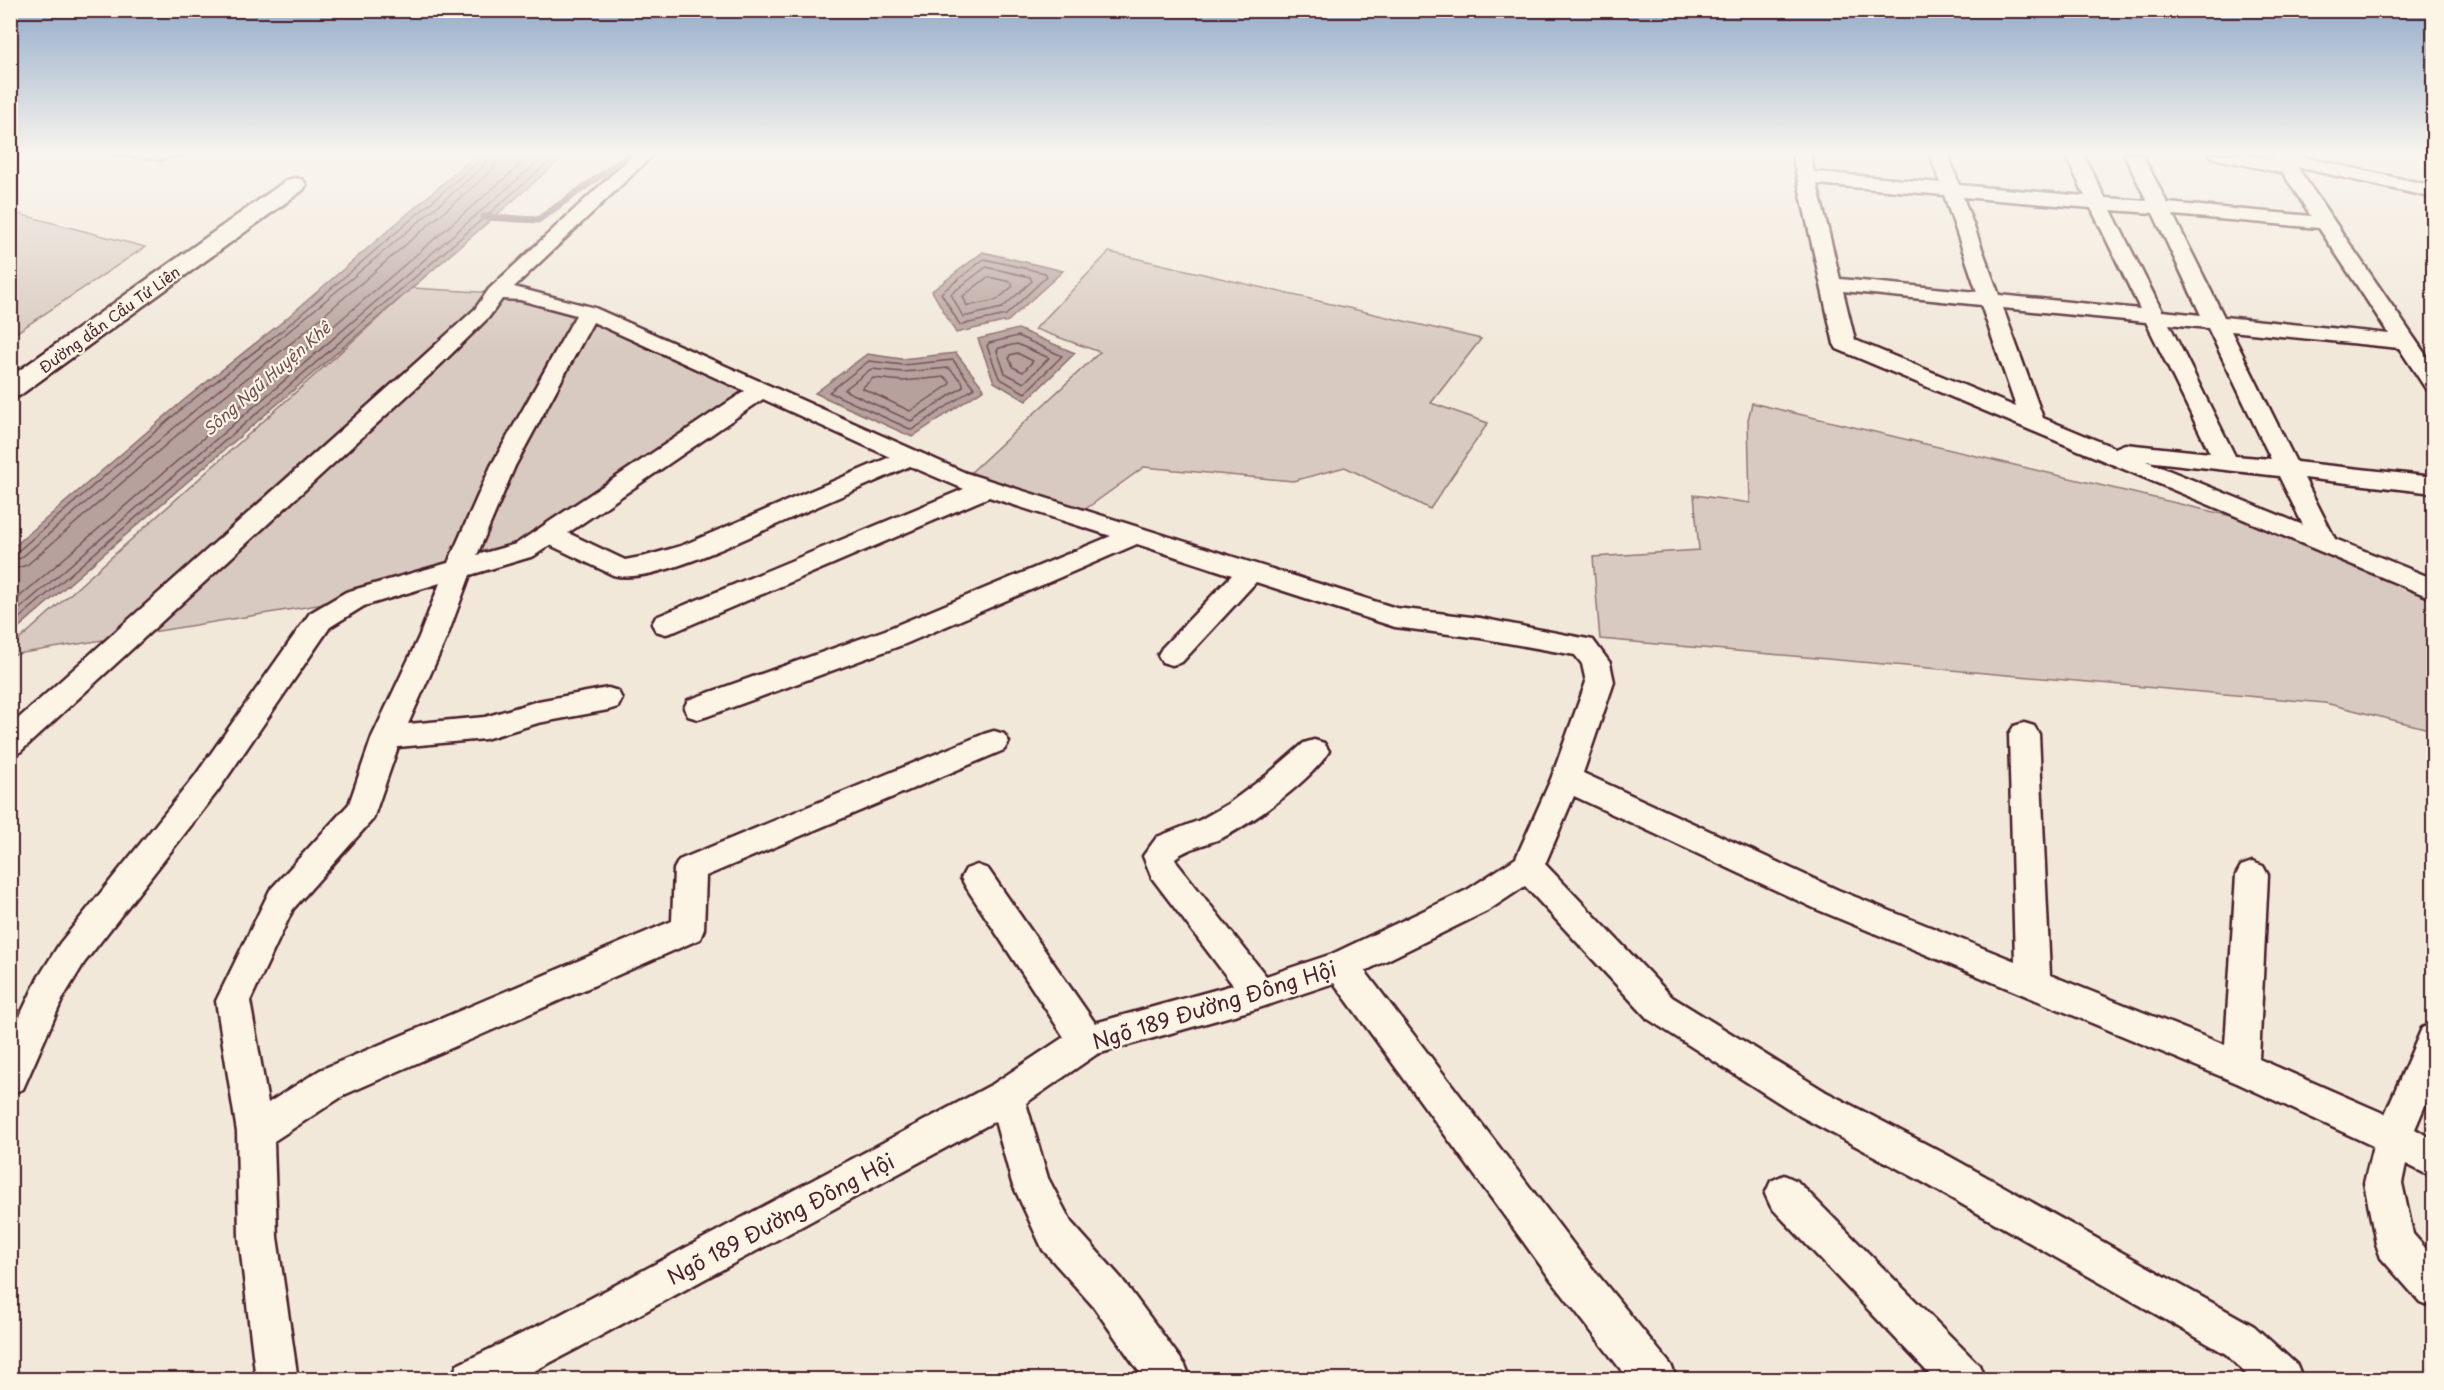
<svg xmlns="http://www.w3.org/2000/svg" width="2444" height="1390" font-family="'Playpen Sans',sans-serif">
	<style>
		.green { fill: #d8cac0; stroke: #917476; stroke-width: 1.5 }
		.water { fill: #b6a19c; stroke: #8b6d6f; stroke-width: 1.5 }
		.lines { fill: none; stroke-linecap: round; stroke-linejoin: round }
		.shore { stroke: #755358; stroke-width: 1.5 }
		.stream { stroke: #8b6d6f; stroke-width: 7 }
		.minor-casing { stroke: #4a1f2b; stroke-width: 5 }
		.primary-casing { stroke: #4a1f2b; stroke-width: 5 }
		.minor { fill: #fcf5e5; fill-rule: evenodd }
		.primary { fill: #fcf5e5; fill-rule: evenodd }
		.wall { fill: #ab9d96; stroke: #4a1f2b; stroke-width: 1.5 }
		.shaded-wall { fill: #8b7f7a; stroke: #4a1f2b; stroke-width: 1.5 }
		.building { fill: #c7b6af; stroke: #4a1f2b; stroke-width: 1.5 }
		.labels { text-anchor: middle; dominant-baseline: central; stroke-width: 4.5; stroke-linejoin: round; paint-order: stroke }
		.far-street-label { font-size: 15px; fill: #4a1f2b; stroke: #fcf5e5 }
		.far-water-label { font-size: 16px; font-style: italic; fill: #704c53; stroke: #fcf5e5 }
		.near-street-label { font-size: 21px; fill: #4a1f2b; stroke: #fcf5e5 }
	</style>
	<rect width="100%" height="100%" fill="#f1e8da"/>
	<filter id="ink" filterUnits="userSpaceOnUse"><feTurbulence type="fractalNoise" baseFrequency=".0167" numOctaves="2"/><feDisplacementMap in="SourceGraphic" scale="12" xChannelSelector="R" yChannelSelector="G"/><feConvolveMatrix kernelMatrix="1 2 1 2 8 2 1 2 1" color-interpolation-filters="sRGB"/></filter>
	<g filter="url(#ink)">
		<!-- green -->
		<g class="green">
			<path d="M11,212l134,35 -134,89z"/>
			<path d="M1109,252l372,87 -50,64 57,20 -58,86 -85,-42 -52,14 -149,-14 -64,46 -113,-37 133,-124 -65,-23z"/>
			<path d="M412,288l84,5 92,19 174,78 -213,144 -194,65 -344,56 -1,-7z"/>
			<path d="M1752,403l479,113 94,29 108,45v140l-108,-27 -725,-64 -7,-82 106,-7 -5,-55 56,8 -2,-83z"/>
		</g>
		<!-- water -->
		<g class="water">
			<path d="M477,154h90l-556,480v-85l173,-149 97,-77z"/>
			<path d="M983,252l80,19 -55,50 -52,12 -24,-42z"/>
			<path d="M1018,329l57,24 -49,48 -32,-19 -16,-43z"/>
			<path d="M956,353l28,36 -72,48 -97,-44 52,-39 35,5z"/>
		</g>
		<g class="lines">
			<!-- shore -->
			<g class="shore">
				<path d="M984,259l61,14 2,3 -41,39 -46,10 -19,-32z"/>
				<path d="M986,267l44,10 2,4 -30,27 -39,9 -12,-23z"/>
				<path d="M988,277l23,5 2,4 -16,14 -30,6 -4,-10z"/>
				<path d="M1018,336l44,20 -37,37 -26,-15 -12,-32 2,-3z"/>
				<path d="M1017,344l32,14 -25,25 -19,-10 -8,-22 2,-3z"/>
				<path d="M1017,353l16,8 -10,11 -10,-5 -4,-9 1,-3z"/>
				<path d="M953,360l21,28 -62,42 -83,-38 40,-31 34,4z"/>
				<path d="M949,368l14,15v4l-52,34 -67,-31 27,-21 32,3z"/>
				<path d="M945,377l5,5 -1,3 -39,26 -48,-23 11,-10 30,3z"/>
				<path d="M10,553l7,-1 170,-148 98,-76 193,-166 2,-8"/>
				<path d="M10,561l11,-3c153,-132 309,-260 462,-391l5,-13"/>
				<path d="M10,570l17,-5 171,-148 97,-77 194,-167 6,-7 2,-12"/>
				<path d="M10,605l523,-451"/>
				<path d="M10,617l537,-463"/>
				<path d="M10,626l548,-472"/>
			</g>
			<!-- stream -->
			<path class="stream" d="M484,217l54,3 93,-66"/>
			<defs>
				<g id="minor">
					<path d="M634,154h20l-140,133 81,21 371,165 430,135 84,10 113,22 17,23 4,19 -31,91 255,117 177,71 -6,-227 5,-8 10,-3 10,3 5,8 11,241 175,70 11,-170 5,-9 11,-4 11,4 5,9 -9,184 126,55 37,-86 12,-5v61l-19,45 19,11v38l-28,-14 -4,19 11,51 21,24v50l-14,-6 -39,-44 -5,-14 -12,-61 9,-37 -136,-63 -421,-174 -242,-113 -29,68 127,133 154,95 121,63 307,171 43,39 6,15h-51l-26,-26 -305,-173 -121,-65 -152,-97 -123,-133 -36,24 -124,61 215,282 91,112 6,15h-48l-77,-99 -218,-298 -75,25 -162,46 -71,49 22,75 23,44 50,56 64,87 6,15h-46l-52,-74 -50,-56 -31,-67 -17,-62 -417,227 -61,32h-66l6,-15 93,-45 443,-236 71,-47 -98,-150 -5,-9 5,-9 11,-4 11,4 107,154 138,-38 -81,-107 -9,-22 14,-19 43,-17 28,-16 39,-29 37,-32 10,-3 10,3 5,8c-15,27 -78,73 -107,87 -16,7 -33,9 -47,20l2,5 89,113 66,-22 135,-64 49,-32 35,-79 35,-97 -4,-18 -7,-9 -95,-17 -85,-11 -139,-45 -74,80 -10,3 -10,-3 -4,-7 4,-7 70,-73 -95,-31 -232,100 -197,72 -10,3 -10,-3 -4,-8 4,-8 197,-70 226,-94 -122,-39 -313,134 -10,3 -10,-3 -4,-7 4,-7 308,-128 -54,-23c-40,18 -81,35 -121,53 -39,17 -137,67 -176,56l-63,-30 -16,11 -64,19 -23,62 -39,87 77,-7 53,-16 70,-13 10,3 4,8 -4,8 -10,3 -70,13 -53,16 -87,8 -25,72 -80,90 -43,92 18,102 52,-33 352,-149 2,-52 5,-9 305,-126 10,-3 10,3 5,8 -5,8 -298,126 -2,53 -4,10 -354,155 -72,47 3,96 21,143h-42l-17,-143 -2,-105 -21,-131 54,-111 79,-86 23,-67 47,-100 21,-54 -76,23 -34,21 -113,165 -133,171 -21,35 -40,91 -13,5v-57l28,-59 22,-35 135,-167 115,-163 36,-21 102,-29 43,-97 85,-151 -56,-15 -18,-1 -13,18 -55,54 -414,381 -10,3v-29l408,-365 57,-52 14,-20zM593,322l152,69 -229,153 -39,11 38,-89zM763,399l127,58 -209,89 -35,10 -21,4 -57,-27z"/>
					<path d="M1792,154h18l4,18 126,11 -10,-29h18l11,31 126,11 -20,-42h18l22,44 42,3 -23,-47h18l25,49 144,13 -28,-43 -70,-15 -3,-4h36l27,6 -3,-6h19l145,32v12l-137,-31 137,200v24l-8,-2 -27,-41 -168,-17 65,131 138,15v16l-130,-15 31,61 99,40v20l-597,-250 -3,-5zM1817,184l127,11 33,97 -137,-13zM1963,197l128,11 49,101 -141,-14zM2111,210l42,3 48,102 -39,-4zM2173,215l146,13 70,106 -165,-17zM1843,291l138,14 35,102 -161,-67zM2003,308l143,14 64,131 -85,-9 -10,4 -72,-30zM2169,324l39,4 63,131 -36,-3zM2146,461l133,15 24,49z"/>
					<path d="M1784,1175l13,6 182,184 6,15h-50l-164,-173 -6,-13 6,-13z"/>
				</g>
				<path id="primary" d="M295,178l8,2 3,5 -3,5 -284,206 -9,2v-21l277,-197z"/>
			</defs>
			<!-- minor casing -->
			<use href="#minor" class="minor-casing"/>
			<!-- primary casing -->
			<use href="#primary" class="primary-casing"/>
			<!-- minor -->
			<use href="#minor" class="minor"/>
			<!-- primary -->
			<use href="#primary" class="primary"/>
		</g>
		<!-- wall -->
		<path class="wall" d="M102,154h87l-29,7z"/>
		<!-- shaded-wall -->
		<path class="shaded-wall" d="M165,154h24l-29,7 -3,-5z"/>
		<!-- building -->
		<path class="building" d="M142,154h23l-8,2z"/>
	</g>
	<!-- sky -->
	<linearGradient id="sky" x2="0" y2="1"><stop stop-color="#94acca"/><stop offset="0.44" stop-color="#f9f5ee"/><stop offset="1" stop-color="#f9f5ee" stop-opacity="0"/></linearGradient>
	<rect width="2444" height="349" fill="url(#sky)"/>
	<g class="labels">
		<!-- far-street labels -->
		<g class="far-street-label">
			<text transform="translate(109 319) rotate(-36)">Đường dẫn Cầu Tứ Liên</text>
		</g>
		<!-- far-water labels -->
		<g class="far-water-label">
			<text transform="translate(266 378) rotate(-41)">Sông Ngũ Huyện Khê</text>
		</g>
		<!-- near-street labels -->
		<g class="near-street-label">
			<text transform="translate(1214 1004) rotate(-17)">Ngõ 189 Đường Đông Hội</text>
			<text transform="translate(780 1218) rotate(-28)">Ngõ 189 Đường Đông Hội</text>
		</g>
	</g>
	<!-- margin -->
	<rect width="2444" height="1390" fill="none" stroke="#fcf5e5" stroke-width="36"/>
	<rect x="18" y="18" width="2408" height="1354" fill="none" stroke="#4a1f2b" stroke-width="2" filter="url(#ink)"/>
</svg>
